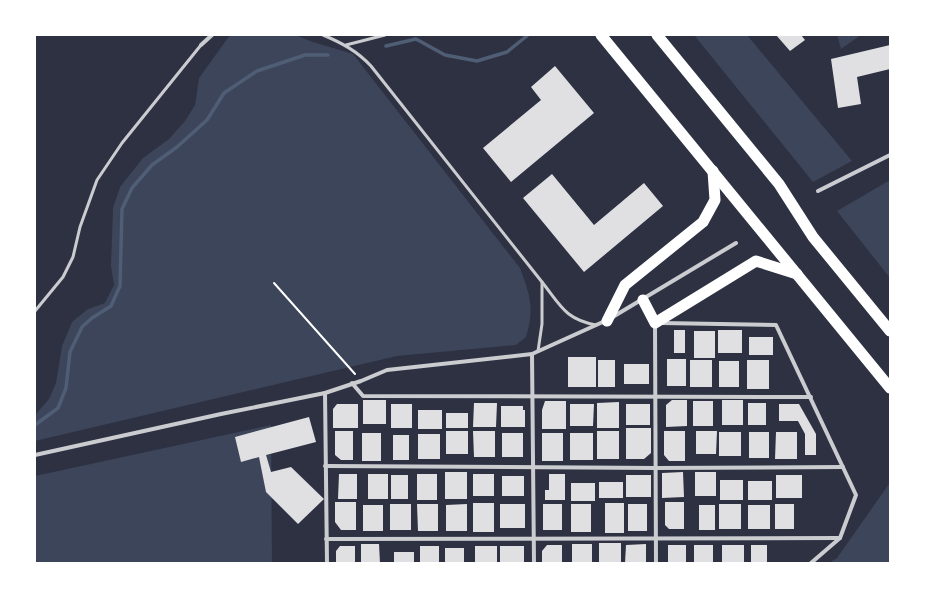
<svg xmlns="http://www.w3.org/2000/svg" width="925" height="598" font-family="'Alegreya Sans',sans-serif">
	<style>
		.green { fill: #3c4559 }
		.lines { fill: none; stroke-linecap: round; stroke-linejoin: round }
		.stream { stroke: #4f5d75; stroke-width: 3.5 }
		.building { fill: #e0e0e3 }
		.path { stroke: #fff; stroke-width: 2 }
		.service { stroke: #caccd0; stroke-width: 3 }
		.minor { stroke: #caccd0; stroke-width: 4 }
		.trunk { stroke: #fff; stroke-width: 11 }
	</style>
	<rect width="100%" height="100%" fill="#2d3142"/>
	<!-- green -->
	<g class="green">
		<path d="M230,35h65l15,6 43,13 167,214c10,28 15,39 6,69l-10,8 -119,11 -362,85v-26l14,-16 7,-16 6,-37 10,-24 16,-13 17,-6 9,-18 -3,-19 2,-58 7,-21 23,-29 26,-19 16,-18 10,-16 4,-27z"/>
		<path d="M694,35h53l105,126 -39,21z"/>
		<path d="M837,35h21v2l-17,12z"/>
		<path d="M890,180v98l-53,-67z"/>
		<path d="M271,425l1,138h-237v-87z"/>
		<path d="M889,484l1,79h-61l8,-5z"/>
	</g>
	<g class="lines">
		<!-- stream -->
		<g class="stream">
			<path d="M386,46l30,-7 29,16 32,6 30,-9 21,-17"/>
			<path d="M35,425l23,-17 8,-20 4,-36 12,-25 10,-9 19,-12 9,-20 2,-77 10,-21 20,-23 25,-18 30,-27 17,-27 33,-22 48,-16h23"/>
		</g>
	</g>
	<!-- building -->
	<g class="building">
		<path d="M776,35h25l4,5 -15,11z"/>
		<path d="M890,45v24l-33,8 4,27 -23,4 -7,-49z"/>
		<path d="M555,66l39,47 -83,69 -28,-34 58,-48 -10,-13z"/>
		<path d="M552,174l42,51 50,-42 19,23 -79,66 -61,-74z"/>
		<rect x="674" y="330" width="11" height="23"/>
		<rect x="718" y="330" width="24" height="23"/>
		<rect x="694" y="331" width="21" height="27"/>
		<rect x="749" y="337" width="24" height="18"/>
		<rect x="568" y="357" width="28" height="30"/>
		<rect x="667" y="359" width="19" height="27"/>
		<rect x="598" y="360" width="17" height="27"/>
		<rect x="690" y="360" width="22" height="27"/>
		<rect x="747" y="360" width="22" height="29"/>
		<rect x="719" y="361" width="20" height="26"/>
		<rect x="624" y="364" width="25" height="20"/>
		<rect x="363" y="400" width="23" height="24"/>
		<path d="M672,400h15v26l-21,1v-22z"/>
		<rect x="722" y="400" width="21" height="25"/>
		<path d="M545,401h21v28h-24v-19z"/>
		<rect x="693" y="401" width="20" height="25"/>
		<path d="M619,402v26h-22v-25z"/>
		<path d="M474,403h23l-1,24h-23z"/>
		<rect x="748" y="403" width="18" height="22"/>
		<path d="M337,404h21v24h-25v-19z"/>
		<rect x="391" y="404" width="21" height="24"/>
		<path d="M570,404h24l-1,22h-23z"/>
		<rect x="626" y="404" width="24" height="21"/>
		<path d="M779,404h20l17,30v21h-11v-21l-7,-13h-19z"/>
		<path d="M501,406h22v4h2v17h-24z"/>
		<rect x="418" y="410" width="24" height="19"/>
		<rect x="446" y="413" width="22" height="15"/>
		<path d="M309,417l7,25 -50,13 5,17 20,-5 33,32 -26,25 -32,-32 -7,-35 -18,5 -6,-25z"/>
		<path d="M626,428h25v25l-7,6h-18z"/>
		<path d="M335,431h18v29h-12l-6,-5z"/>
		<rect x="446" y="431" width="22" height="23"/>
		<path d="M473,431h22v26h-21z"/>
		<rect x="597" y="431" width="22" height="28"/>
		<path d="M664,431h21v30h-16l-5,-6z"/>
		<path d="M696,431h21l-1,23h-20z"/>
		<rect x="719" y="432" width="22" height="24"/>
		<rect x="749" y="432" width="20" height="26"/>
		<path d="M776,432h21v27h-22z"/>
		<rect x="362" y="433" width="19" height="28"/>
		<rect x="502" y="433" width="21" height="24"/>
		<rect x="542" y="433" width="21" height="28"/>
		<rect x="570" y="433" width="23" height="27"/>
		<rect x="418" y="434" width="22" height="25"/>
		<rect x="393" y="435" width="16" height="25"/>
		<rect x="445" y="472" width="22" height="27"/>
		<path d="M683,472l1,25 -22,1v-25z"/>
		<rect x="695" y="472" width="21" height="24"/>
		<path d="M339,474h18v25h-19z"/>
		<rect x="368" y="474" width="20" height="25"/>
		<rect x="417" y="474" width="20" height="26"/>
		<rect x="473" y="474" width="21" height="22"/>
		<path d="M549,474h16v26h-20v-10h4z"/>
		<rect x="391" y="475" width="17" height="24"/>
		<rect x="626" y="475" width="25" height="22"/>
		<rect x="776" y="475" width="26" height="23"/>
		<rect x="502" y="476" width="22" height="20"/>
		<rect x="720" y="480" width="23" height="20"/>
		<rect x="748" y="481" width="24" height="19"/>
		<rect x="599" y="482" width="24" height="16"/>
		<rect x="571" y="483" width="24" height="18"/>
		<path d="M335,502h21v28h-15l-6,-8z"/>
		<path d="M665,502h19v27h-15l-4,-4z"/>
		<rect x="473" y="503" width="21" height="29"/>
		<rect x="605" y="503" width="19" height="30"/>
		<rect x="390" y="504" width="21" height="26"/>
		<path d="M417,504h21v27h-20z"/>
		<path d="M467,504v27h-21v-26z"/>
		<rect x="500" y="504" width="25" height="24"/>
		<rect x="543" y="504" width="19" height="26"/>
		<rect x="571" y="504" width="20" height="28"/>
		<rect x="628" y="504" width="19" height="27"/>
		<rect x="719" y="504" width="22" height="25"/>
		<rect x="775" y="504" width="19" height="25"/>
		<rect x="363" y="505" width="20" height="26"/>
		<rect x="699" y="505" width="16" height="25"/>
		<rect x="748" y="505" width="22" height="24"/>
		<rect x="599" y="543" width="22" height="20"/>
		<path d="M361,544h18l1,19h-19z"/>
		<rect x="572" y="544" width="20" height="19"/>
		<path d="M646,544v19h-21l1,-18z"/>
		<path d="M547,545h15v18h-20v-12z"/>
		<rect x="668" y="545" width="18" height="18"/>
		<rect x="694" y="545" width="19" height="18"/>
		<rect x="722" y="545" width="22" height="18"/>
		<rect x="751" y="545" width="16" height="18"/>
		<path d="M340,546h15v17h-19v-12z"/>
		<rect x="420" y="546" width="19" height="17"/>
		<rect x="475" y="546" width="22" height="17"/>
		<rect x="500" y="546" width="24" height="17"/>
		<rect x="445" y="548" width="19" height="15"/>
		<rect x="394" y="552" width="20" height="11"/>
	</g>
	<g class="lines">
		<!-- path -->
		<path class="path" d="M274,283l81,91"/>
		<!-- service -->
		<g class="service">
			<path d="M323,35c19,8 34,16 48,31l171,216v42l-4,27"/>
			<path d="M346,45l39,-10"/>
			<path d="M542,282c19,24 23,37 54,43"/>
			<path d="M35,311l28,-34 10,-20 7,-30 17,-47 25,-37 79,-98"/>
		</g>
		<!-- minor -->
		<g class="minor">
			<path d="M201,45l11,-10"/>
			<path d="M818,191l72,-36"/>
			<path d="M611,318l125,-75"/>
			<path d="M655,323l1,240"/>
			<path d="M661,323l115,2 80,170 -16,43 -29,25"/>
			<path d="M532,354l2,209"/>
			<path d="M352,383l11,13 448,1"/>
			<path d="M325,393l2,170"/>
			<path d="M35,455l186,-41 104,-21 36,-12 26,-11 145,-16 73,-33"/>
			<path d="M325,466l331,2 187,-1"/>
			<path d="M326,539l514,-1"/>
		</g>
		<!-- trunk -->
		<g class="trunk">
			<path d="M601,35l289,353"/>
			<path d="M657,35l122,149 34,53 77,94"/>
			<path d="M643,300l12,23 101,-62 41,13"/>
			<path d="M607,321l18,-36 78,-63 12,-22 -2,-29"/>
		</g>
	</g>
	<!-- border -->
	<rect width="925" height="598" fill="none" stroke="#ffffff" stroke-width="72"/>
</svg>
